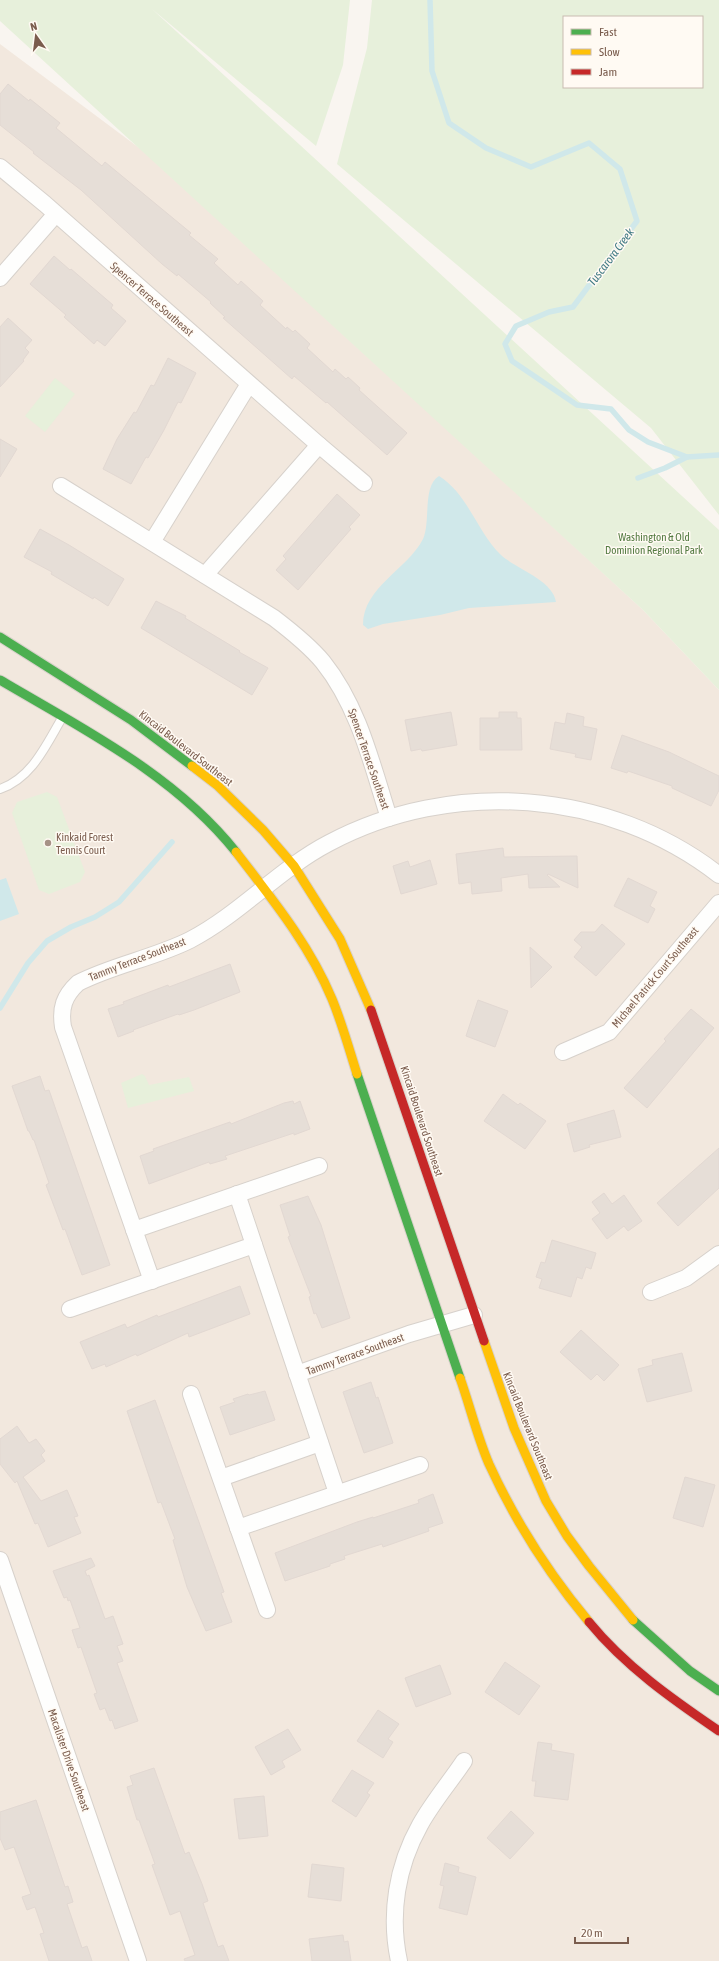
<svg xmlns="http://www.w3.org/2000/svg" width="719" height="1961" font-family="'Asap Condensed',sans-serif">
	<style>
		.residential { fill: #f2e8de }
		.green { fill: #e7f0db; fill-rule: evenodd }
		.water { fill: #d0e8ea }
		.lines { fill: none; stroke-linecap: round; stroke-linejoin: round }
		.stream { stroke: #d0e8ea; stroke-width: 5.5 }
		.building { fill: #e6ded7; stroke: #e2d8d2 }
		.lane-casing { stroke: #d7d1cb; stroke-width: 10 }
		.street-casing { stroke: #d7d1cb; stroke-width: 18 }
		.fast-casing { stroke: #d9d2cb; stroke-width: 11 }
		.slow-casing { stroke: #d9d2cb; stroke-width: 11 }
		.jam-casing { stroke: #d9d2cb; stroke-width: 11 }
		.lane { stroke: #fefefd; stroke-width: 8 }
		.street { stroke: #fefefd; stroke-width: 16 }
		.fast { stroke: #4caf50; stroke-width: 9 }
		.slow { stroke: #ffc107; stroke-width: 9 }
		.jam { stroke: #c62828; stroke-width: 9 }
		.poi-dot { fill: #a69286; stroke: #fffaf3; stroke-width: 1.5 }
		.labels { text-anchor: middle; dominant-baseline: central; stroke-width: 3; stroke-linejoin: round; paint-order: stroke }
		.street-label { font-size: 11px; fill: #7a5c4d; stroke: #fffaf3 }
		.park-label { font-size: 11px; fill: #537a41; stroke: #fffaf3 }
		.poi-label { font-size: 11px; fill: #7a5c4d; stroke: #fffaf3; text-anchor: start }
		.water-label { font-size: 12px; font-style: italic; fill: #437c86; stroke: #fffaf3 }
	</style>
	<rect width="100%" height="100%" fill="#f9f5f0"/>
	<!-- residential -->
	<path class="residential" d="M0,44l158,118 485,448 76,80v1271h-719z"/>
	<!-- green -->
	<g class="green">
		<path d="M0,0h350l-7,65 -27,81 -164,-137 567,521v160l-76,-80 -643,-589z"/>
		<path d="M372,0h347v515l-68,-87 -314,-264 30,-116zM564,17h138v70h-138z"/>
		<path d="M55,378l20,16 -30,38 -20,-16z"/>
		<path d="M47,792l10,5 28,75 -5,10 -31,12 -10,-4 -27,-77 5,-11z"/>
		<path d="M142,1074l3,2 4,9 40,-8 5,14 -66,17 -7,-25z"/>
	</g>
	<!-- water -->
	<g class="water">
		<path d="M439,476c29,18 38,56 62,79 15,14 52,25 55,47l-87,6 -29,7 -57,9 -15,5 -5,-4c0,-38 44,-55 60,-86 8,-17 -1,-53 16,-63z"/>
		<path d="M6,878l13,36 -19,7v-41z"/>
	</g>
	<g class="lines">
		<!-- stream -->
		<g class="stream">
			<path d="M430,0l2,71 17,52 37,25 45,19 58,-24 31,26 17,52 -64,86 -24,5 -33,14 -11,18 7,17 65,44 34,4 18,21 19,12 39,15 32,-2"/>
			<path d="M638,478l27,-10 22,-11"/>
			<path d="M0,1008l28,-45 19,-22 24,-14 24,-10 24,-15 53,-60"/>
		</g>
	</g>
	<!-- building -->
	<g class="building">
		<path d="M8,84l21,17 1,-2 30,24 -4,5 46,38 3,-4 86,71 -2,2 29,24 -4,4 24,22 3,-4 22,20 -3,4 26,24 1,-2 6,5 2,-2 15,14 -3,4 26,24 2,-3 11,10 2,-2 12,11 -1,2 48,43 -20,22 -60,-53 -1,1 -32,-27 -2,3 -69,-61 2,-1 -15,-14 1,-1 -33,-28 -1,2 -15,-12 -81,-74 -48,-37 1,-1 -34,-27v-31z"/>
		<path d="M54,256l16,14 1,-1 42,36 -2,3 15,13 -21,25 -8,-6 -3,4 -30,-27 2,-2 -36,-31z"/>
		<path d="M8,318l24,22 -7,8 4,4 -6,8 1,1 -24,26v-60z"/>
		<path d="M168,358l28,15 -15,30 -3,-1 -14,28 -16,28 -2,-1 -15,27 -28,-15 14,-30 17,-27 2,1 15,-28 3,1z"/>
		<path d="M0,439l17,10 -17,28z"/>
		<path d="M337,494l23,21 -11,12 2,2 -53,61 -22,-20 10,-11 -3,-3z"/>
		<path d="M40,529l29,16 55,34 -16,27 -14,-9 -1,2 -42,-25 1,-2 -28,-15z"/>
		<path d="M156,601l30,15 -1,2 55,33 -1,1 29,16 -16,27 -111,-67z"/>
		<path d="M451,712l6,33 -35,6 -1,-2 -10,2 -6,-31z"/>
		<path d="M499,712h18v6h4l1,32h-42v-32h19z"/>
		<path d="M567,713l17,4 -1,9 14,3 -6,31 -16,-3 1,-3 -26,-5 5,-27 10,2z"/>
		<path d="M622,735l47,17 50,24v14l-8,16 -39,-18v-2l-44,-15 -1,2 -16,-5z"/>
		<path d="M503,848l1,9 73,-1 1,32 -30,-14 -1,1 13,12 -31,1 -1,-14 -27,4 1,13 -30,3 -1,-12 -12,2 -3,-30z"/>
		<path d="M430,860l7,24 -36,10 -8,-28 15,-5 2,6z"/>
		<path d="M628,878l29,14 -7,14 5,3 -7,14 -34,-17z"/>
		<path d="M602,924l23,20 -29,32 -22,-19 8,-10 -8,-7 7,-8h14z"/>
		<path d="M530,947l22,20 -21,21z"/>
		<path d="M230,964l10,28 -46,18 -15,5 -1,-1 -45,16 1,1 -16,6 -10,-28 16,-5 -1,-2 45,-17 1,2z"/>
		<path d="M478,1000l30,11 -13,36 -29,-11z"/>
		<path d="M691,1009l23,19 -67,80 -23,-20 42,-47 -2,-2z"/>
		<path d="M40,1076l5,15 4,-1 61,175 -28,10 -17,-46 -2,1 -6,-16 -11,-29 3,-2 -15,-43h-1l-4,-9h-1l-16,-45z"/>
		<path d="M503,1094l15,11 2,-2 26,18 -21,28 -41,-28z"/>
		<path d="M293,1101l1,3 6,-3 10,28 -16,6v-2l-69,23 2,3 -17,5 -1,-2 -60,22 -9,-28 14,-5 -1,-2 77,-27 1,2 53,-21z"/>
		<path d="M614,1110l7,27 -32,8 1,2 -16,5 -7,-28z"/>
		<path d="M719,1148v40l-41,38 -21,-23z"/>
		<path d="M604,1193l8,11 12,-9 18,26 -14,10 -4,-5 -17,13 -15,-20 8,-6 -8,-11z"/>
		<path d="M308,1196l13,29 29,93 -28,10 -6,-15 -2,1 -5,-17 2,-1 -23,-59 2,-1 -10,-31z"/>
		<path d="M552,1240l44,13 -5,16 -5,-2 -4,12 -5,-2 -6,20 -32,-9 3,-9 -6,-2 5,-15 4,1z"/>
		<path d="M240,1286l10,28 -61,23 -1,-4 -51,23 -1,-2 -30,13 -1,-3 -13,5 -12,-27 45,-18 2,4 30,-13 1,2z"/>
		<path d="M581,1330l38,35 -15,16 -7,-7 -6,6 -31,-28z"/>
		<path d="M682,1353l10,38 -45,11 -9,-33 15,-4 -1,-5z"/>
		<path d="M371,1382l5,16 2,-1 15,46 -29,10 -21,-61z"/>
		<path d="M265,1391l10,29 -45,15 -10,-28 15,-5 -2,-3 15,-5 1,1z"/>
		<path d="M155,1400l63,175 6,17 -3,1 11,29 -26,9 -19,-44 -14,-47 2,-1 -14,-37 -3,1 -31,-92z"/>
		<path d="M17,1426l12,17 7,-4 9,12 -4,4 4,6 -22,16 18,24 26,-11 11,26 -4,1 7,16 -33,14 -10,-24 -3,1 -18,-43 -2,2 -15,-19v-25z"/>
		<path d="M685,1477l30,8 -12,42 -30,-9z"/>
		<path d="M433,1494l10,29 -15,5 1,3 -46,16 -1,-3 -38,12 1,3 -15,5v2l-45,15 -10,-28 82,-31 16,-5v1l46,-15 -1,-3z"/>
		<path d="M91,1558l4,8 -10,5 2,5 2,-1 16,44 8,-3 10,28 -6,2 6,15 -6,2 21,58 -23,8 -3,-9 -2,1 -5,-13 -5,2 -6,-16 3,-1 -16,-46 -3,1 -6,-18 8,-2 -10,-28 -2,1 -1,-4 -3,1 -11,-27z"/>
		<path d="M505,1662l35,24 -21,29 -34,-23z"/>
		<path d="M440,1665l11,29 -35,13 -11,-29z"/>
		<path d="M378,1710l21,14 -11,15 5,3 -10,16 -26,-17z"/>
		<path d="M288,1729l13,21 -19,11 3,6 -14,8 -16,-28z"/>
		<path d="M538,1742l14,2 -1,6 23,4 -6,46 -34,-4 2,-15h-4z"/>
		<path d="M154,1768l31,86 4,-2 13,32 6,17 -5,2 15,44 5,-2 6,16h-44l-1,-2 11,-4 -15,-44 -10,4 -18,-50 3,-1 -16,-44h-2l-10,-33 6,-2 -3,-9z"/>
		<path d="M352,1770l22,13 -7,10 3,2 -14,22 -24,-16z"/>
		<path d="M264,1796l4,40 -29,3 -5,-40z"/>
		<path d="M36,1800l29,87 3,-1 5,16 -6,2 15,44 5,-2 5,15h-43l-9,-27 4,-1 -9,-26 -8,3 -5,-13 9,-3 -17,-47 -9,3 -5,-12v-26z"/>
		<path d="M511,1811l23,22 -24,26 -23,-21z"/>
		<path d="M445,1863l14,4 -1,5 18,5 -9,38 -28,-7 5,-22 -4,-1z"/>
		<path d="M312,1864l32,4 -3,33 -33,-4z"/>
		<path d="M343,1935l1,7 4,-1 3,20h-39l-3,-22z"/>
	</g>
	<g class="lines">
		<defs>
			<path id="lane" d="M0,789c32,-11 46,-44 62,-71"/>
			<g id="street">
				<path d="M0,167l45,37 274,241 45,38"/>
				<path d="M0,278l55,-63"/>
				<path d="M61,486l213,132c17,13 35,27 49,44 36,45 49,103 66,156"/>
				<path d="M152,542l97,-158"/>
				<path d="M205,575l114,-130"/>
				<path d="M563,1052l46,-20 110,-129"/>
				<path d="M237,1194l100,299"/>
				<path d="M134,1230l185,-64"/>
				<path d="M152,1281l-89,-254c-3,-19 1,-31 15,-44 35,-18 76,-25 112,-43 50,-26 89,-71 139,-97 122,-65 280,-54 390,32"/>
				<path d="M651,1292l35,-14 33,-24"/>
				<path d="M70,1309l184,-64"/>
				<path d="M297,1374l112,-40 65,-19"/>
				<path d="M191,1394l76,216"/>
				<path d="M221,1478l99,-35"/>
				<path d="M238,1528l182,-63"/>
				<path d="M0,1560l138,401"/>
				<path d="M399,1961c-10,-47 -2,-95 21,-136 12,-22 30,-43 44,-64"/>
			</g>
			<g id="fast">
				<path d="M0,637l131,83 61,46"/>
				<path d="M0,680c83,49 175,95 236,172"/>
				<path d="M357,1074l103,304"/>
				<path d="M633,1620l57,51 29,20"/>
			</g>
			<g id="slow">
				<path d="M192,766l26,20 45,44 31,36 46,73 31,71"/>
				<path d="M236,852c36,47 73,92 96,147 10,24 17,50 25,75"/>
				<path d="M484,1341l30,87 32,73 21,35 22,30 44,54"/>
				<path d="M460,1378c10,28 17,58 29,86 26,57 60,110 100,158"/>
			</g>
			<g id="jam">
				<path d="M371,1010l113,331"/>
				<path d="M589,1622c36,44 83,77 130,109"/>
			</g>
		</defs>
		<!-- lane casing -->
		<use href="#lane" class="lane-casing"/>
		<!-- street casing -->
		<use href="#street" class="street-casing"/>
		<!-- fast casing -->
		<use href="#fast" class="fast-casing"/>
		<!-- slow casing -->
		<use href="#slow" class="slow-casing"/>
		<!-- jam casing -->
		<use href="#jam" class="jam-casing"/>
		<!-- lane -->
		<use href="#lane" class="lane"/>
		<!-- street -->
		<use href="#street" class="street"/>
		<!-- fast -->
		<use href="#fast" class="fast"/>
		<!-- slow -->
		<use href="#slow" class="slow"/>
		<!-- jam -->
		<use href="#jam" class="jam"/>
	</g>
	<!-- markers -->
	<circle class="poi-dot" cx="48" cy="843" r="4"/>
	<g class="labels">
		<!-- street labels -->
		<g class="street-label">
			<text transform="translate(152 299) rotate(41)">Spencer Terrace Southeast</text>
			<text transform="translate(186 748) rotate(38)">Kincaid Boulevard Southeast</text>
			<text transform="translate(369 759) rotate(71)">Spencer Terrace Southeast</text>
			<text transform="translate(137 959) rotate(-21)">Tammy Terrace Southeast</text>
			<text transform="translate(655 977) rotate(-50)">Michael Patrick Court Southeast</text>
			<text transform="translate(422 1121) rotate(72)">Kincaid Boulevard Southeast</text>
			<text transform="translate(355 1354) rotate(-20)">Tammy Terrace Southeast</text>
			<text transform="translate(528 1426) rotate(68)">Kincaid Boulevard Southeast</text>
			<text transform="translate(69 1760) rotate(71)">Macalister Drive Southeast</text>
		</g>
		<!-- park labels -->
		<g class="park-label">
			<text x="654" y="537">Washington &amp; Old<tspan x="654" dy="13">Dominion Regional Park</tspan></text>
		</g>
		<!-- poi labels -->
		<g class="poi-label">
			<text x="56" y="837">Kinkaid Forest<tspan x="56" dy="13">Tennis Court</tspan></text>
		</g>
		<!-- water labels -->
		<g class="water-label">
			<text transform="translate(611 257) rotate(-53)">Tuscarora Creek</text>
		</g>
	</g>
	<!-- legend -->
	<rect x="563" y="16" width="140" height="72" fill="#fffaf3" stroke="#cabbb1"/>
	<rect x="571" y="29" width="20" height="6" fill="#4caf50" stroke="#cabbb1"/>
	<text x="599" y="36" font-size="12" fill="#7a5c4d">Fast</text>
	<rect x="571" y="49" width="20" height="6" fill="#ffc107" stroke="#cabbb1"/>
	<text x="599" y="56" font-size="12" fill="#7a5c4d">Slow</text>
	<rect x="571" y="69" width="20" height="6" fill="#c62828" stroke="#cabbb1"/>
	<text x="599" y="76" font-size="12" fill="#7a5c4d">Jam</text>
	<!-- north arrow -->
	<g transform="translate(36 36) rotate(346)" stroke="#fffaf3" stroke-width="3" paint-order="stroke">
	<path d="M0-3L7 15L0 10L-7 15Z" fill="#7a5c4d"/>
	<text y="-6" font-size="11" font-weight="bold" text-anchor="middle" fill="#7a5c4d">N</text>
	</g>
	<!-- scale -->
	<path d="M575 1937v6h53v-6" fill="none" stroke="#7a5c4d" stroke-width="2"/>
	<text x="581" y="1937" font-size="12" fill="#7a5c4d" stroke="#fffaf3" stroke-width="3" paint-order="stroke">20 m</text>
</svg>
